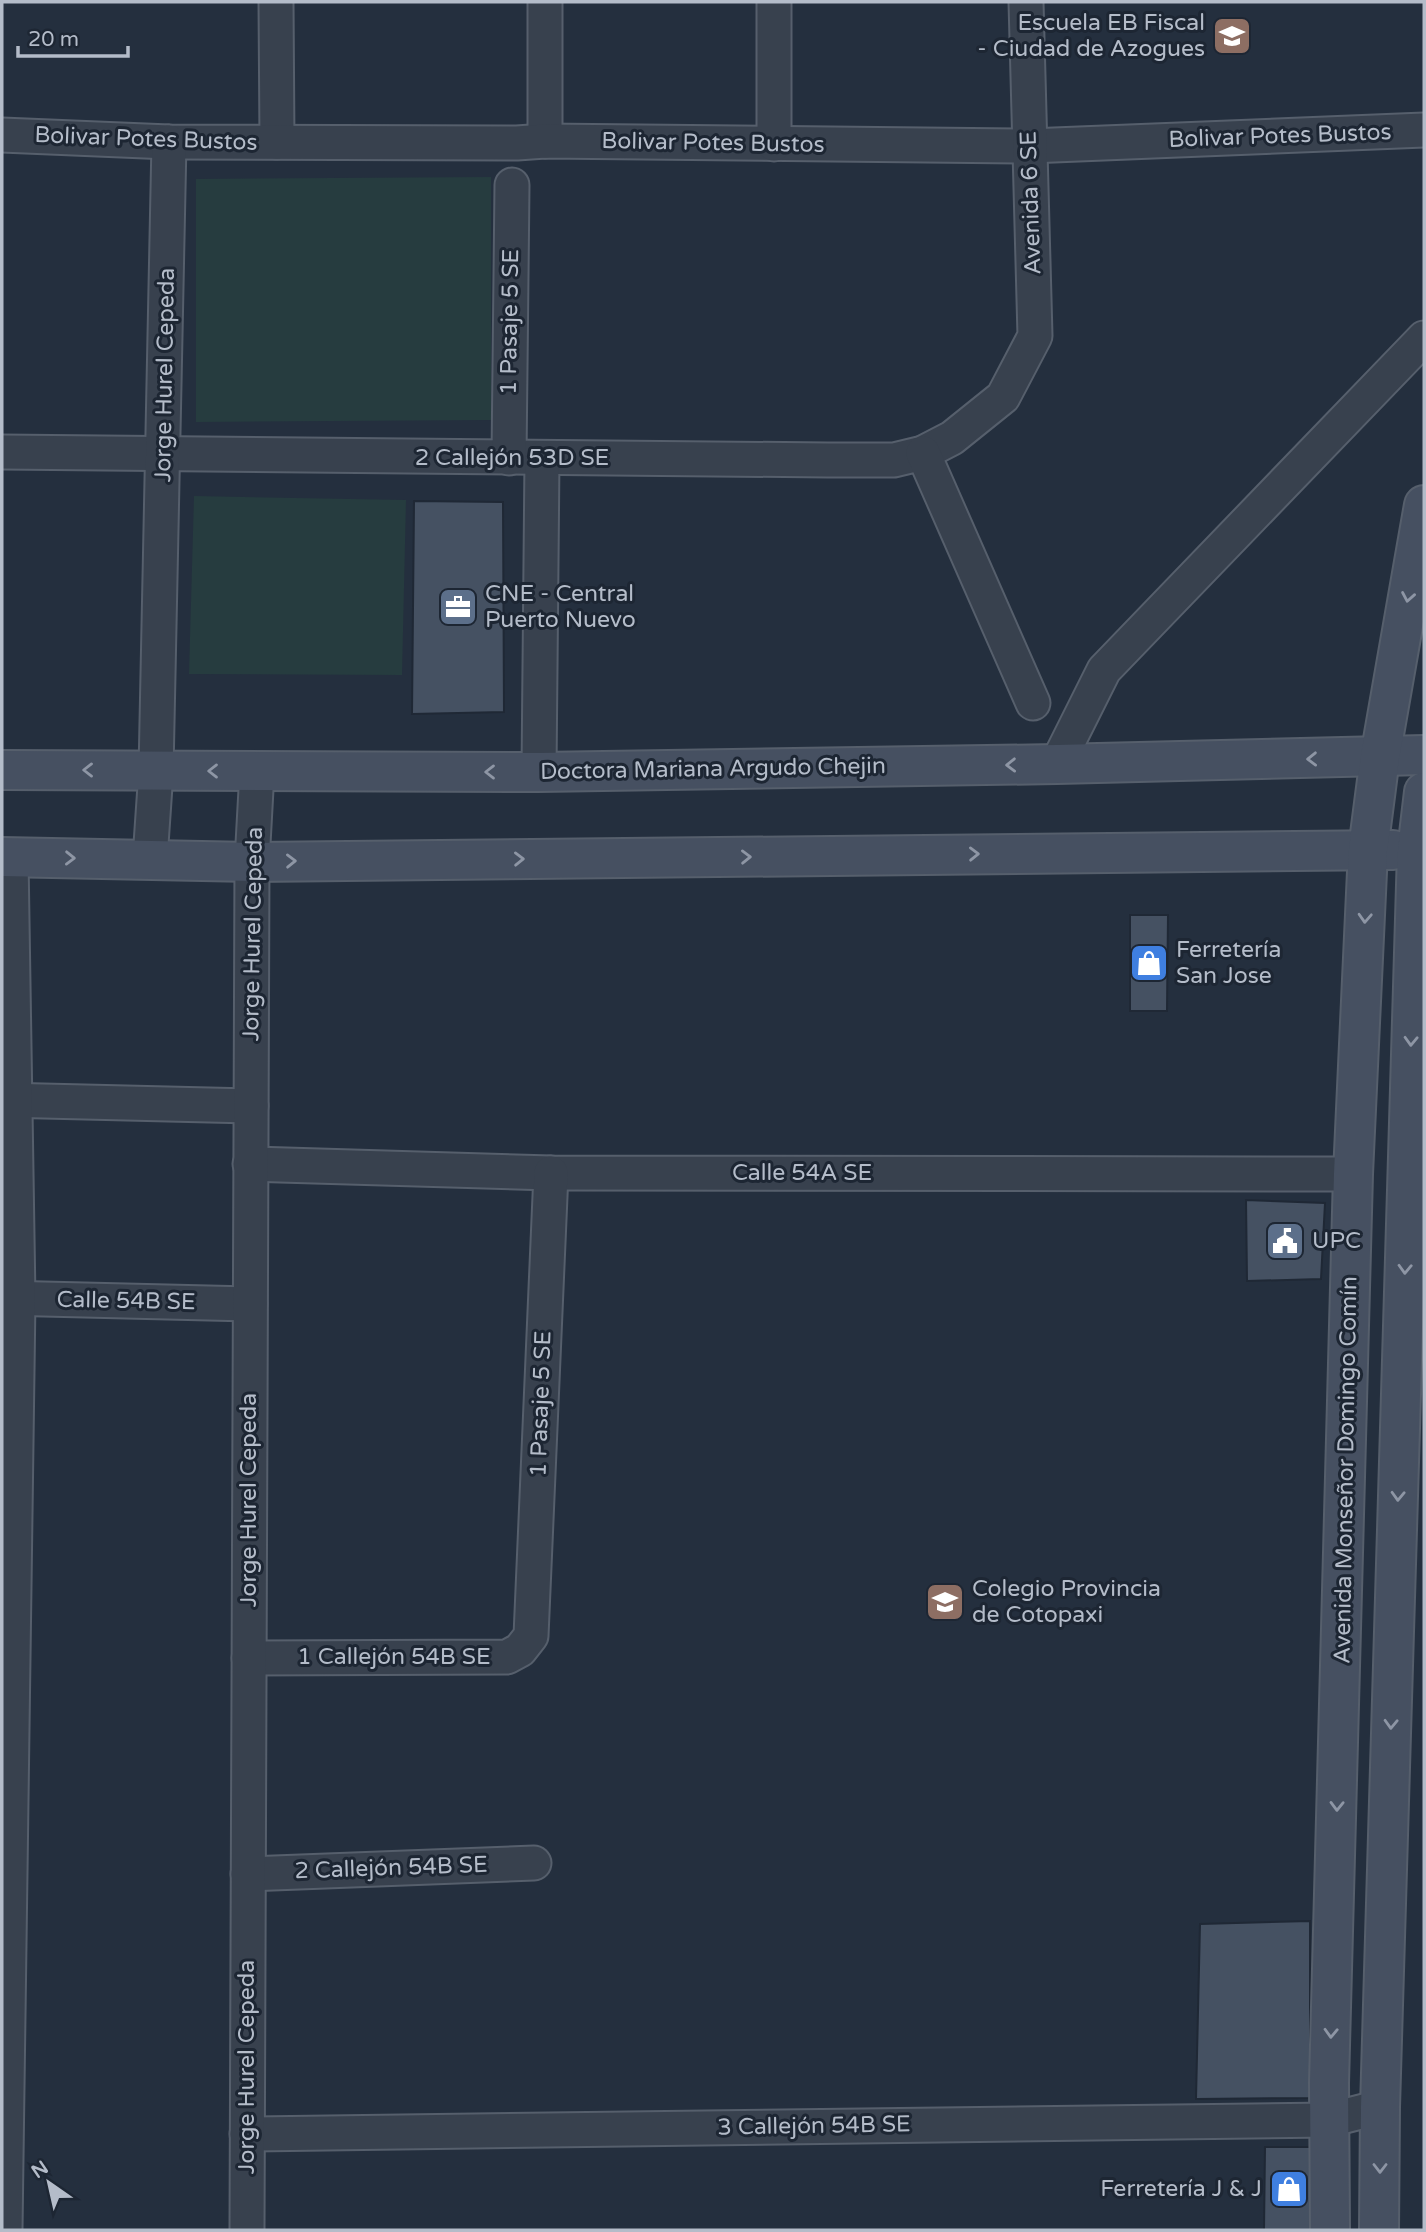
<svg xmlns="http://www.w3.org/2000/svg" width="1426" height="2232" font-family="'Varela Round',sans-serif">
	<style>
		.green { fill: #263c3f }
		.building { fill: #455162; stroke: #1f2835; stroke-width: 2 }
		.lines { fill: none; stroke-linecap: round; stroke-linejoin: round }
		.minor-casing { stroke: #565f6c; stroke-width: 37 }
		.secondary-casing { stroke: #565f6c; stroke-width: 42 }
		.minor { stroke: #38414e; stroke-width: 33 }
		.secondary { stroke: #465061; stroke-width: 38 }
		.oneway { stroke: #8e96a5 }
		.labels { text-anchor: middle; dominant-baseline: central; stroke-width: 6; stroke-linejoin: round; paint-order: stroke }
		.poi-label { font-size: 23px; fill: #b4bcc9; stroke: #1d2633; text-anchor: start }
		.street-label { font-size: 23px; fill: #b4bcc9; stroke: #1d2633 }
	</style>
	<rect width="100%" height="100%" fill="#242f3e"/>
	<!-- green -->
	<g class="green">
		<path d="M491,177v243l-295,2v-243z"/>
		<path d="M194,496l212,4 -4,175 -213,-1z"/>
	</g>
	<!-- building -->
	<g class="building">
		<path d="M414,501l89,1 1,210 -92,2z"/>
		<path d="M1130,915h38l-1,96h-37z"/>
		<path d="M1246,1200l79,3 -4,76 -74,2z"/>
		<path d="M1310,1921v177l-114,1 4,-175z"/>
		<path d="M1265,2147h50l-1,83h-50z"/>
	</g>
	<g class="lines">
		<defs>
			<g id="minor">
				<path d="M276,2l1,140"/>
				<path d="M545,2v139"/>
				<path d="M2,135l167,7 348,1 28,-2 484,5 395,-16"/>
				<path d="M774,144v-142"/>
				<path d="M2,452l826,8h66l29,-7 29,-15 51,-41 32,-61 -9,-334"/>
				<path d="M923,453l110,250"/>
				<path d="M509,458l3,-273"/>
				<path d="M1057,764l47,-94 320,-332"/>
				<path d="M539,772l3,-314"/>
				<path d="M150,859l6,-88 13,-629"/>
				<path d="M2,1100l249,6"/>
				<path d="M250,1164l301,9 802,1"/>
				<path d="M2,1298l248,6"/>
				<path d="M249,1658l258,-1 13,-7 11,-14 20,-463"/>
				<path d="M248,1874l286,-11"/>
				<path d="M247,2134l1082,-14 51,-13"/>
				<path d="M5,2230l13,-931 -7,-441"/>
				<path d="M247,2230l5,-1368 5,-91"/>
			</g>
			<g id="secondary">
				<path d="M2,770l537,2 518,-8 367,-9"/>
				<path d="M2,857l250,5 1141,-12"/>
				<path d="M1330,2230l-1,-147 24,-909 15,-324 12,-93 44,-252"/>
				<path d="M1379,2230l1,-123 37,-1256 7,-59"/>
			</g>
		</defs>
		<!-- minor casing -->
		<use href="#minor" class="minor-casing"/>
		<!-- secondary casing -->
		<use href="#secondary" class="secondary-casing"/>
		<!-- minor -->
		<use href="#minor" class="minor"/>
		<!-- secondary -->
		<use href="#secondary" class="secondary"/>
	</g>
	<!-- one-way arrows -->
	<defs><path id="oneway-chevron" d="M-2-3.5L2.5 0L-2 3.5" fill="none" stroke-width="1.6" stroke-linecap="round" stroke-linejoin="round" transform="scale(1.75)"/></defs>
	<g class="oneway">
		<use href="#oneway-chevron" transform="translate(1408 597) rotate(100)"/>
		<use href="#oneway-chevron" transform="translate(1312 759) rotate(179)"/>
		<use href="#oneway-chevron" transform="translate(1011 765) rotate(179)"/>
		<use href="#oneway-chevron" transform="translate(88 770) rotate(-180)"/>
		<use href="#oneway-chevron" transform="translate(213 771) rotate(-180)"/>
		<use href="#oneway-chevron" transform="translate(490 772) rotate(-180)"/>
		<use href="#oneway-chevron" transform="translate(974 854) rotate(-1)"/>
		<use href="#oneway-chevron" transform="translate(746 857) rotate(-1)"/>
		<use href="#oneway-chevron" transform="translate(70 858) rotate(1)"/>
		<use href="#oneway-chevron" transform="translate(519 859) rotate(-1)"/>
		<use href="#oneway-chevron" transform="translate(291 861) rotate(-1)"/>
		<use href="#oneway-chevron" transform="translate(1365 918) rotate(93)"/>
		<use href="#oneway-chevron" transform="translate(1411 1041) rotate(92)"/>
		<use href="#oneway-chevron" transform="translate(1405 1269) rotate(92)"/>
		<use href="#oneway-chevron" transform="translate(1398 1496) rotate(92)"/>
		<use href="#oneway-chevron" transform="translate(1391 1724) rotate(92)"/>
		<use href="#oneway-chevron" transform="translate(1337 1806) rotate(91)"/>
		<use href="#oneway-chevron" transform="translate(1331 2033) rotate(92)"/>
		<use href="#oneway-chevron" transform="translate(1380 2168) rotate(90)"/>
	</g>
	<!-- icons -->
	<defs>
		<symbol id="school-square" viewBox="-11 -11 22 22"><rect x="-9" y="-9" width="18" height="18" rx="4" fill="#8d6e63" stroke="#1d2633"/><path d="M0-5L7-2L0 1L-7-2ZM-4 1L0 2.5L4 1V4Q0 6-4 4Z" fill="#fff"/></symbol>
		<symbol id="office-square" viewBox="-11 -11 22 22"><rect x="-9" y="-9" width="18" height="18" rx="4" fill="#5c6f8a" stroke="#1d2633"/><path d="M-6-3h4V-5.5h4V-3h4V5H-6ZM-1-4.5V-3h2v-1.5ZM-6 0V1H6V0Z" fill="#fff"/></symbol>
		<symbol id="shop-square" viewBox="-11 -11 22 22"><rect x="-9" y="-9" width="18" height="18" rx="4" fill="#3f7fe0" stroke="#1d2633"/><path d="M-5-2.5h2.3a2.7 3.5 0 0 1 5.4 0H5L5.5 6h-11ZM-1.5-2.5h3a1.5 2.3 0 0 0-3 0Z" fill="#fff"/></symbol>
		<symbol id="civic-square" viewBox="-11 -11 22 22"><rect x="-9" y="-9" width="18" height="18" rx="4" fill="#5c6f8a" stroke="#1d2633"/><path d="M-.6-6.5H3V-4.5H.6V-3L4-1V1h2V6H-6V1h2V-1L-.6-3ZM-1.2 2.5V6h2.4V2.5Z" fill="#fff"/></symbol>
	</defs>
	<g fill-rule="evenodd">
		<use href="#school-square" x="1210" y="14" width="44" height="44"/>
		<use href="#office-square" x="436" y="585" width="44" height="44"/>
		<use href="#shop-square" x="1127" y="941" width="44" height="44"/>
		<use href="#civic-square" x="1263" y="1219" width="44" height="44"/>
		<use href="#school-square" x="923" y="1580" width="44" height="44"/>
		<use href="#shop-square" x="1267" y="2167" width="44" height="44"/>
	</g>
	<g class="labels">
		<!-- poi labels -->
		<g class="poi-label">
			<text x="1205" y="23" text-anchor="end">Escuela EB Fiscal<tspan x="1205" dy="26">- Ciudad de Azogues</tspan></text>
			<text x="485" y="594">CNE - Central<tspan x="485" dy="26">Puerto Nuevo</tspan></text>
			<text x="1176" y="950">Ferretería<tspan x="1176" dy="26">San Jose</tspan></text>
			<text x="1312" y="1241">UPC</text>
			<text x="972" y="1589">Colegio Provincia<tspan x="972" dy="26">de Cotopaxi</tspan></text>
			<text x="1262" y="2189" text-anchor="end">Ferretería J &amp; J</text>
		</g>
		<!-- street labels -->
		<g class="street-label">
			<text transform="translate(1280 136) rotate(-2)">Bolivar Potes Bustos</text>
			<text transform="translate(146 139) rotate(2)">Bolivar Potes Bustos</text>
			<text transform="translate(713 143) rotate(1)">Bolivar Potes Bustos</text>
			<text transform="translate(1031 203) rotate(-92)">Avenida 6 SE</text>
			<text transform="translate(510 322) rotate(-89)">1 Pasaje 5 SE</text>
			<text transform="translate(165 375) rotate(-89)">Jorge Hurel Cepeda</text>
			<text x="512" y="458">2 Callejón 53D SE</text>
			<text transform="translate(713 769) rotate(-1)">Doctora Mariana Argudo Chejin</text>
			<text transform="translate(253 934) rotate(-89)">Jorge Hurel Cepeda</text>
			<text x="802" y="1173">Calle 54A SE</text>
			<text transform="translate(126 1301) rotate(1)">Calle 54B SE</text>
			<text transform="translate(541 1404) rotate(-88)">1 Pasaje 5 SE</text>
			<text transform="translate(1346 1470) rotate(-89)">Avenida Monseñor Domingo Comín</text>
			<text transform="translate(249 1500) rotate(-90)">Jorge Hurel Cepeda</text>
			<text x="394" y="1657">1 Callejón 54B SE</text>
			<text transform="translate(391 1868) rotate(-2)">2 Callejón 54B SE</text>
			<text transform="translate(247 2067) rotate(-90)">Jorge Hurel Cepeda</text>
			<text transform="translate(814 2126) rotate(-1)">3 Callejón 54B SE</text>
		</g>
	</g>
	<!-- border -->
	<rect width="1426" height="2232" fill="none" stroke="#b4bcc9" stroke-width="7"/>
	<!-- north arrow -->
	<g transform="translate(49 2183) rotate(326)" stroke="#1d2633" stroke-width="5" paint-order="stroke">
	<path d="M0-5L12 26L0 18L-12 26Z" fill="#b4bcc9"/>
	<text y="-10" font-size="19" font-weight="bold" text-anchor="middle" fill="#b4bcc9">N</text>
	</g>
	<!-- scale -->
	<path d="M18 46v10h110v-10" fill="none" stroke="#b4bcc9" stroke-width="3.5"/>
	<text x="28" y="46" font-size="21" fill="#b4bcc9" stroke="#1d2633" stroke-width="5" paint-order="stroke">20 m</text>
</svg>
